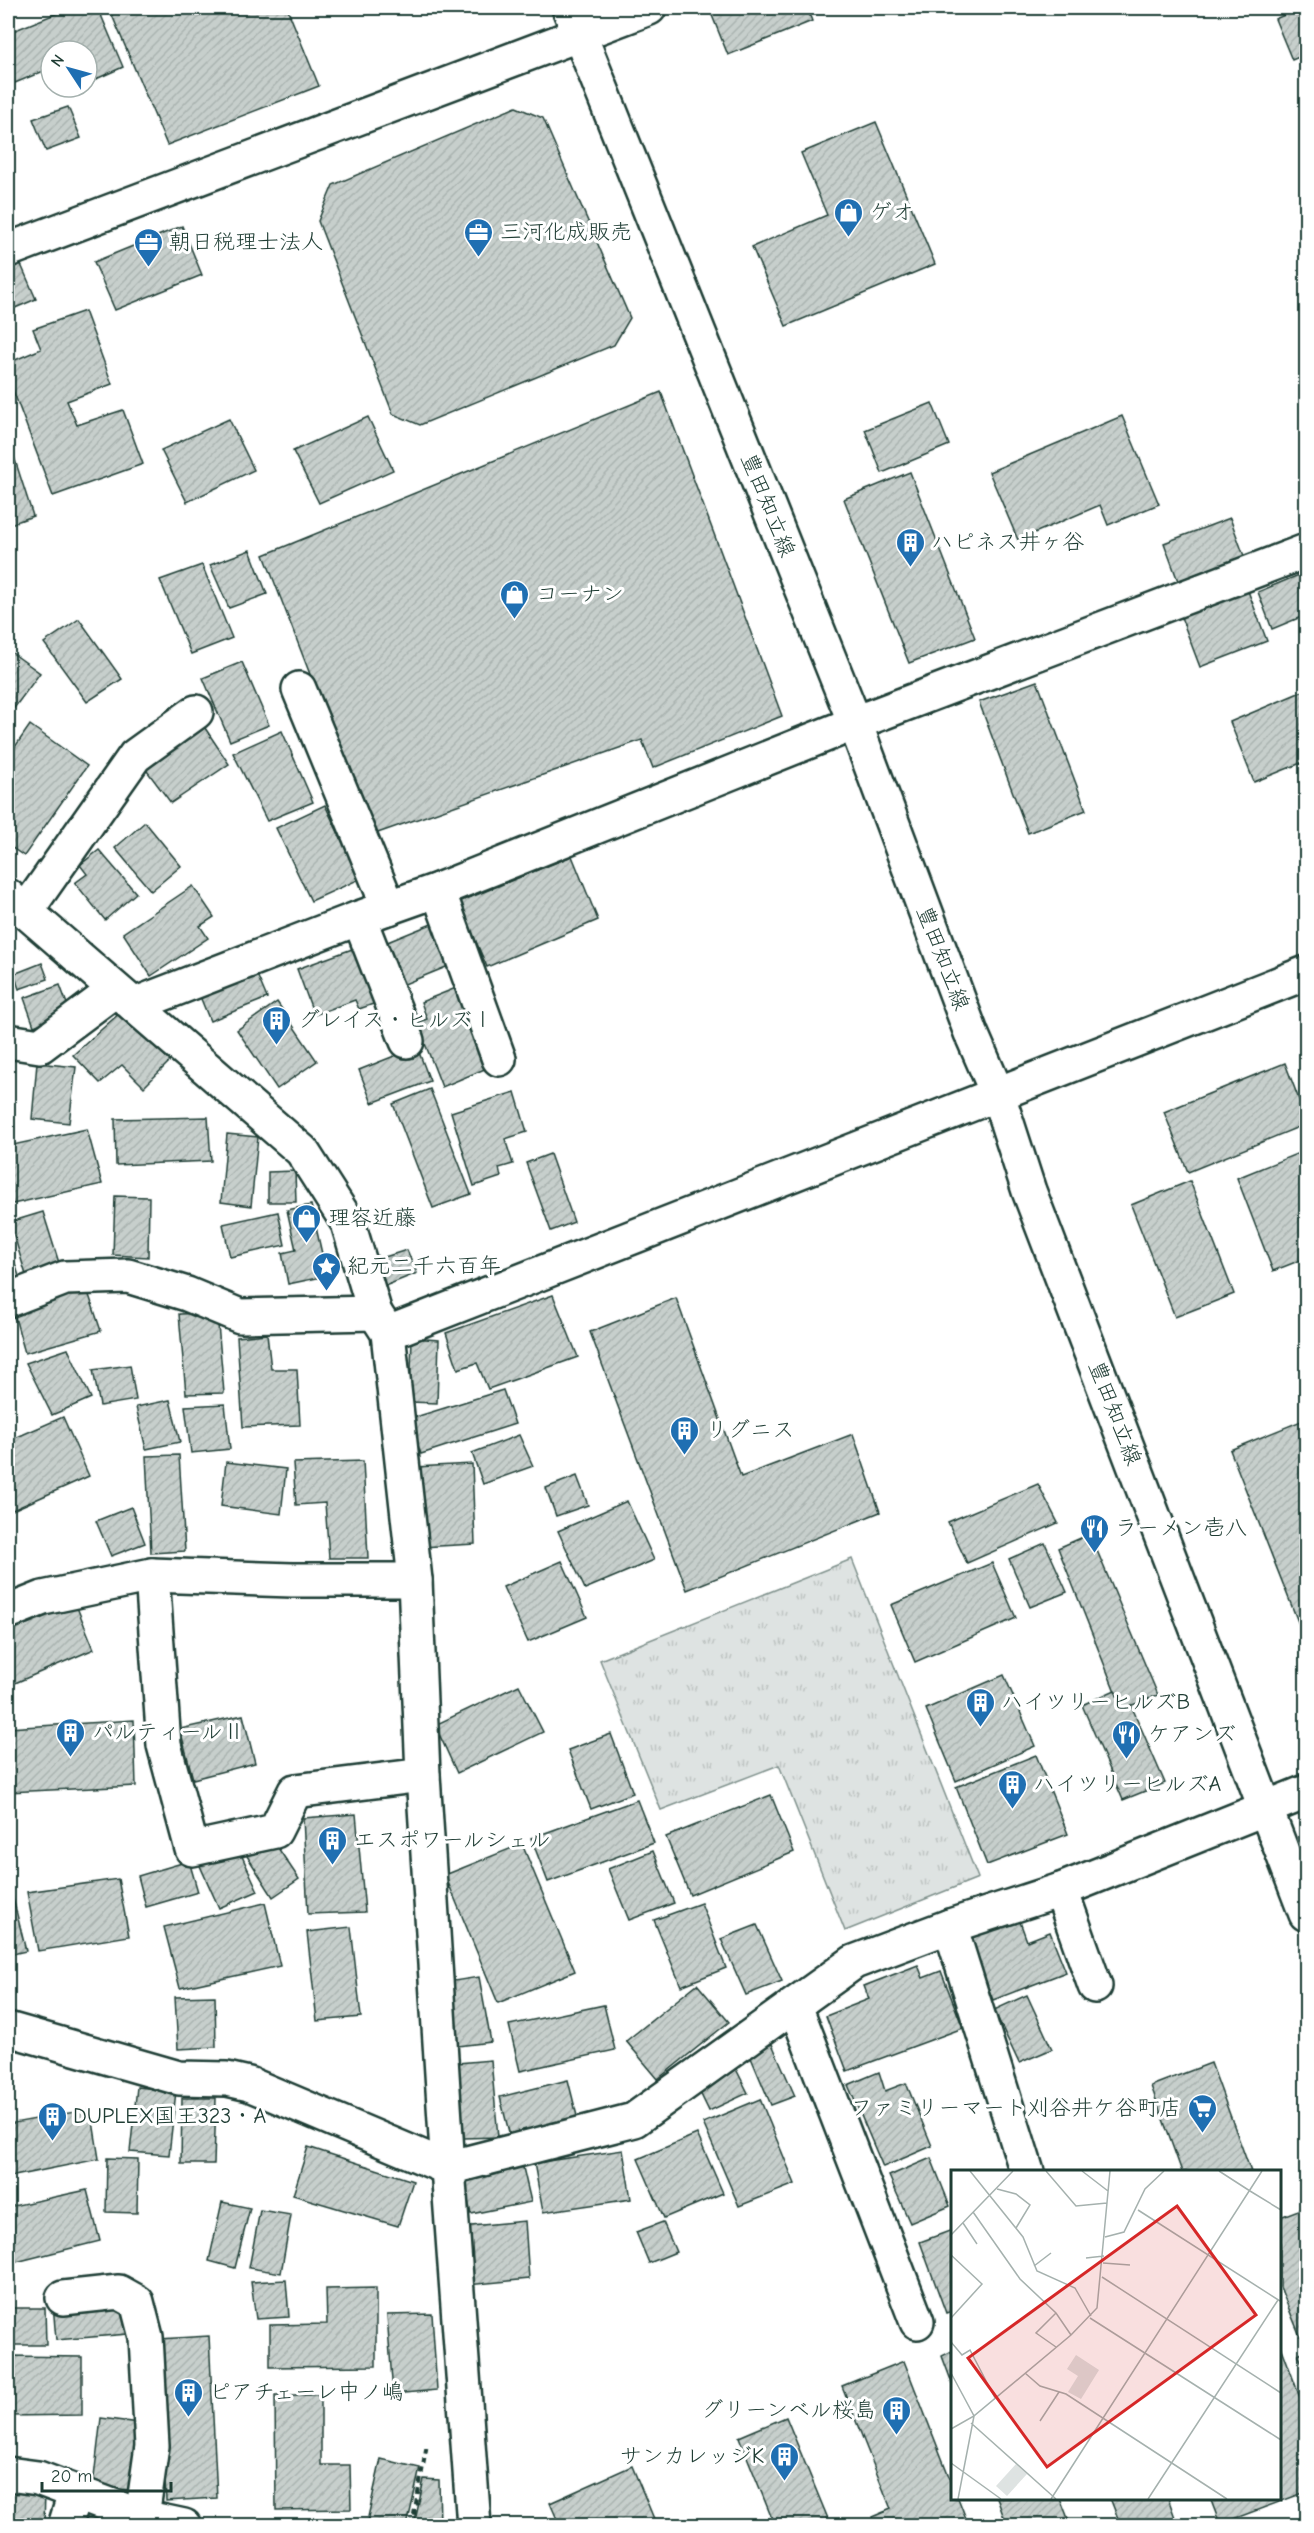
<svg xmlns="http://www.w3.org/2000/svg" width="1314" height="2533" font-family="'Comic Neue','Klee One',sans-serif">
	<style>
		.park { fill: url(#park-tufts); stroke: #7e908b; stroke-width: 1.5 }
		.building { fill: url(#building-hatch); stroke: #1f3d34; stroke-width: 1.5 }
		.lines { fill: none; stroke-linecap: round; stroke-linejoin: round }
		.minor-casing { stroke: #1f3d34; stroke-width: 38 }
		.major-casing { stroke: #1f3d34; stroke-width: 38 }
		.path { stroke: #1f3d34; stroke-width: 4; stroke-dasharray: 6 4.5; stroke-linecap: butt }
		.minor { stroke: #fff; stroke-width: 33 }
		.major { stroke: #fff; stroke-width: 33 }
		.labels { text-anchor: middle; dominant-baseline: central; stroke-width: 6; stroke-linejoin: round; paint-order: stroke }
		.poi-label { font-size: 22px; fill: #1f3d34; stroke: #fff; text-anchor: start }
		.street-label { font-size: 22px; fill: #1f3d34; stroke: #fff }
		.inset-road { fill: none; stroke: #a5b1ae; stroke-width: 1.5 }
		.view { fill: #d62828; fill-opacity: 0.15; stroke: #d62828; stroke-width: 3 }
		.inset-edge { fill: none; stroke: #1f3d34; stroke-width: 3 }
	</style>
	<defs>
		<pattern id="park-tufts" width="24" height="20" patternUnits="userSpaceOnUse" patternTransform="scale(1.5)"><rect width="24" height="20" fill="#dee3e2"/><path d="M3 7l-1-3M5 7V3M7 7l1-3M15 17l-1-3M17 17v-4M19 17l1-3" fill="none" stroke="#bec4c2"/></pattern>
		<pattern id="building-hatch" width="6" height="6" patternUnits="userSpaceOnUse" patternTransform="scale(1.5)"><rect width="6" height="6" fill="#c7cfcc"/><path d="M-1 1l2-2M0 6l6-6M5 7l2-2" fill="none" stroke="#aab3b0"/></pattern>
	</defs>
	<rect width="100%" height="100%" fill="#fff"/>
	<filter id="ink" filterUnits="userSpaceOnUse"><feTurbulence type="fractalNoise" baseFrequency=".0167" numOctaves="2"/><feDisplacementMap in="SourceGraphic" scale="12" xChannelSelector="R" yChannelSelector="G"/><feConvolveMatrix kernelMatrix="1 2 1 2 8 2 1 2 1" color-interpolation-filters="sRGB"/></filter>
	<g filter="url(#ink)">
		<!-- park -->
		<path class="park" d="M852,1559l126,319 -133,53 -66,-166 -118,45 -61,-150z"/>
		<!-- building -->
		<g class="building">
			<path d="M70,8h28l25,59 -36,16v-32h-36v17l-36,15 -7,-17v-33z"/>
			<path d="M109,8h178l32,78 -152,59z"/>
			<path d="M709,8h98l5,13 -84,34z"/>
			<path d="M1301,8h5v46l-14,6 -17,-41z"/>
			<path d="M68,107l13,31 -35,13 -13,-32z"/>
			<path d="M516,107l27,11 87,200 -16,27 -194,80 -27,-11 -75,-193 15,-36z"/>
			<path d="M876,122l59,142 -149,62 -34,-79 75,-32 -26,-62z"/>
			<path d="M182,226l20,49 -87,35 -21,-48z"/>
			<path d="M16,253l20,46 -28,12v-54z"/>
			<path d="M85,311l27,73 -45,17 10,24 46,-15 20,54 -90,32 -45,-119v-14l33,-14 -8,-20z"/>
			<path d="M661,392l121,324 -129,52 -11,-28 -270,95 -108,-280z"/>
			<path d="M932,403l17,42 -67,28 -17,-43z"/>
			<path d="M1122,416l37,88 -51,21 -8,-20 -82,35 -29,-68z"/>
			<path d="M368,417l25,53 -74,33 -26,-52z"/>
			<path d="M229,419l25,51 -67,32 -26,-52z"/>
			<path d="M8,438l25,78 -25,9z"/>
			<path d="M910,472l65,166 -66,25 -65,-164z"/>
			<path d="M1230,518l14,38 -66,25 -14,-38z"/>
			<path d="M250,550l17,44 -38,14 -19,-43z"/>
			<path d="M202,565l30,73 -41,16 -31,-74z"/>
			<path d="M1306,572v43l-34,14 -14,-37z"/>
			<path d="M1248,591l19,50 -67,26 -19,-50z"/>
			<path d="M79,619l43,60 -35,23 -43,-59z"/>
			<path d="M11,652l29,21 -31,42 -1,-58z"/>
			<path d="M242,662l27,63 -39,16 -27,-63z"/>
			<path d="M1037,681l49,129 -58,23 -49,-131z"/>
			<path d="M1306,690v71l-52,21 -24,-60z"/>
			<path d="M201,722l28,42 -58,39 -30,-40z"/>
			<path d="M30,725l57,41 -63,90 -16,-11v-88z"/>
			<path d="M282,731l31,71 -46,19 -34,-68z"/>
			<path d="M325,805l35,74 -49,22 -35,-73z"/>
			<path d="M145,822l36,44 -30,25 -36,-43z"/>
			<path d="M99,850l37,43 -31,27 -30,-37 12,-9 -7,-9z"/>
			<path d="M572,856l26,64 -111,47 -28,-65z"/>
			<path d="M193,886l21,31 -14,9 8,12 -57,38 -28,-43z"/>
			<path d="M434,923l17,42 -49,20 -17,-42z"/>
			<path d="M355,948l21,55 -17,6 -4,-9 -41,15 -17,-46z"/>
			<path d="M42,963l6,16 -29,10 -5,-15z"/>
			<path d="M255,970l12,28 -57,23 -11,-27z"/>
			<path d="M60,985l10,27 -36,14 -10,-28z"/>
			<path d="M456,988l31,80 -45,19 -25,-64 10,-4 -6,-17z"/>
			<path d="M277,1002l40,59 -40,28 -40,-59z"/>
			<path d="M122,1011l48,50 -26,26 -22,-22 -22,18 -27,-28z"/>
			<path d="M417,1047l13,34 -58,22 -13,-33z"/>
			<path d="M37,1063l39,4 -7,56 -37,-4z"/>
			<path d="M1285,1063l21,55v6l-118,48 -24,-60z"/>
			<path d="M430,1089l41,105 -38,14 -40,-104z"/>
			<path d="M515,1092l12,40 -22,7 8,25 -14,4 2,9 -27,9 -23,-74z"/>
			<path d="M208,1117l3,44 -95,4 -1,-46z"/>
			<path d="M87,1129l15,55 -94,21v-59z"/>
			<path d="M227,1134l31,3 -7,69 -30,-4z"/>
			<path d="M1306,1150v108l-33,13 -36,-93z"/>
			<path d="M550,1154l24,68 -23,9 -25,-68z"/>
			<path d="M295,1171l1,31h-28v-30z"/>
			<path d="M1190,1181l44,113 -59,23 -44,-112z"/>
			<path d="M115,1196l34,1 -1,60 -35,-2z"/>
			<path d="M311,1205l16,71 -39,8 -6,-31 14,-3 -9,-40z"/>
			<path d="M43,1212l17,54 -34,9 -16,-53z"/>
			<path d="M278,1212l7,33 -55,12 -7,-33z"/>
			<path d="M8,1242l12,37 -12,4z"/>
			<path d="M407,1250l10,23 -32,13 -10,-26z"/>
			<path d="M86,1286l15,45 -76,22 -13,-46z"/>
			<path d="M553,1295l25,62 -90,32 -11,-26 -19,6 -12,-36z"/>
			<path d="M676,1298l65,179 112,-43 27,78 -193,78 -97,-258z"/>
			<path d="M217,1313l7,80 -38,1 -7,-80z"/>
			<path d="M267,1334l4,35h26l3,56 -57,2 -6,-90z"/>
			<path d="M412,1338l27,2 -2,63 -27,-1z"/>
			<path d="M68,1349l23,49 -39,17 -26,-52z"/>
			<path d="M130,1365l6,35 -36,6 -7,-36z"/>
			<path d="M503,1390l12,34 -94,30 -12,-35z"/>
			<path d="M170,1400l10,42 -34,7 -10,-42z"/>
			<path d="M225,1404l5,45 -39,4 -6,-47z"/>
			<path d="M63,1417l26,59 -81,36v-71z"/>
			<path d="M1306,1419v223l-76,-192z"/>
			<path d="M519,1435l14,31 -50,18 -11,-31z"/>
			<path d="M179,1455l6,96 -34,2 -5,-97z"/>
			<path d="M363,1461l5,97h-39l-4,-55 -29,2 -3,-42z"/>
			<path d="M226,1462l60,7 -5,45 -60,-8z"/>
			<path d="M472,1464l3,80 -54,3 -6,-80z"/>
			<path d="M577,1476l11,29 -32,11 -10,-28z"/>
			<path d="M1038,1484l20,39 -91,40 -19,-41z"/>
			<path d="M627,1501l27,59 -69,29 -27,-58z"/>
			<path d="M131,1507l14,36 -34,13 -15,-35z"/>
			<path d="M1090,1534l68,161 -36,14 -64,-161z"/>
			<path d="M1045,1543l22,49 -37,15 -21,-48z"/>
			<path d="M562,1561l25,56 -59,25 -25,-55z"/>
			<path d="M992,1563l24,55 -101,44 -24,-57z"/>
			<path d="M74,1600l20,49 -86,37v-58z"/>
			<path d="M1004,1675l31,71 -79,35 -30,-72z"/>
			<path d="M519,1685l24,47 -86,41 -22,-48z"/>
			<path d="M1115,1690l7,19 9,-4 34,78 -42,17 -41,-95z"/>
			<path d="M243,1715l12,48 -62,16 -13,-50z"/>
			<path d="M134,1720l2,66 -128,6v-64z"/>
			<path d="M611,1734l22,59 -42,16 -23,-59z"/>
			<path d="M1036,1755l32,79 -81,31 -31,-78z"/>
			<path d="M771,1795l23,57 -104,43 -24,-58z"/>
			<path d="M637,1800l17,43 -106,39 -17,-44z"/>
			<path d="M356,1814l9,98 -57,2 -5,-96z"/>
			<path d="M272,1839l27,40 -26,18 -26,-41z"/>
			<path d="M235,1841l23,50 -39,17 -22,-49z"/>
			<path d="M522,1844l53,127 -77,32 -53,-128z"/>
			<path d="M653,1851l21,52 -45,17 -21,-51z"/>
			<path d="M189,1861l9,31 -52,15 -8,-31z"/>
			<path d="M118,1879l11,57 -91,15 -11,-59z"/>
			<path d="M8,1890h3l15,61 -18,4z"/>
			<path d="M265,1903l15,63 -100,22 -16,-61z"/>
			<path d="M701,1903l25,65 -45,18 -27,-66z"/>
			<path d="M1019,1919l8,22 23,-9 16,40 -73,28 -24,-61z"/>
			<path d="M757,1925l25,56 -36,14 -25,-56z"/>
			<path d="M351,1927l10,90 -44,4 -10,-89z"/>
			<path d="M918,1965l5,13 18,-7 22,57 -116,43 -21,-55 43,-17 -5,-13z"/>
			<path d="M479,1977l12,65 -33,4 -11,-64z"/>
			<path d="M697,1984l32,38 -71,57 -32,-38z"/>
			<path d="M1027,1995l25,54 -33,14 -25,-53z"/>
			<path d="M215,1996l1,51 -38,2 -3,-52z"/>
			<path d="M604,2005l11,45 -95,21 -11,-46z"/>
			<path d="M772,2044l23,52 -24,9 -22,-52z"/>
			<path d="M491,2060l7,77 -34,1 -6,-75z"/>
			<path d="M733,2063l15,30 -39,18 -14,-29z"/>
			<path d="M1211,2063l40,109h-69l-31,-86z"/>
			<path d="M879,2072l6,19 21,-8 26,63 -49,21 -35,-82z"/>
			<path d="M568,2080l10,40 -68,16 -10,-39z"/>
			<path d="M137,2087l39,4 -7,64 -39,-3z"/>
			<path d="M182,2098h34l-2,66h-33z"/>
			<path d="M760,2099l35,85 -56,22 -36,-83z"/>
			<path d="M91,2109l8,50 -90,18 -1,-53z"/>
			<path d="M697,2134l26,59 -59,25 -26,-59z"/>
			<path d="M308,2147l105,34 -15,45 -105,-31z"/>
			<path d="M623,2150l8,49 -88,13 -9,-49z"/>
			<path d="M107,2158l31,1 -1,54 -31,-1z"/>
			<path d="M931,2158l19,48 -40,17 -21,-47z"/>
			<path d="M521,2159l10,43 -60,12 -10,-45z"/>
			<path d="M87,2190l13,51 -92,23v-57z"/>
			<path d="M222,2202l28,6 -15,60 -26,-7z"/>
			<path d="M1306,2207v127l-6,2 -20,-49v-70z"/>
			<path d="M260,2210l31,5 -10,58 -32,-5z"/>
			<path d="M525,2221l4,58 -62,6 -6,-58z"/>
			<path d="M663,2222l13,30 -27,11 -13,-31z"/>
			<path d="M952,2230v81l-6,2 -26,-71z"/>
			<path d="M286,2280l3,37 -33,2 -5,-37z"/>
			<path d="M376,2288v78l-106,1v-42l57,-1 -1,-35z"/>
			<path d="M123,2298l5,36 -72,6 -3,-36z"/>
			<path d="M8,2308h37l1,37h-38z"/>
			<path d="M432,2314l5,76 -44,4 -6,-79z"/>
			<path d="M209,2336l8,162 -51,3 -7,-162z"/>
			<path d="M1280,2343l26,71v78l-86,32 -10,-26h70z"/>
			<path d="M1306,2350v22l-8,-18z"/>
			<path d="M952,2351v32l-10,-27z"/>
			<path d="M8,2356l74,1v58l-74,1z"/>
			<path d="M904,2361l48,123v14h6l11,28h-94l-3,-9 19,-8 -49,-123z"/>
			<path d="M275,2395h46v70h29l1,44 -75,1z"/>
			<path d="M786,2417l45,109h-56l-36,-89z"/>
			<path d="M101,2418l37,5 -8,67 -37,-4z"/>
			<path d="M381,2459l39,9 -13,58h-41z"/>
			<path d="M632,2466l25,60h-97l-10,-23z"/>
			<path d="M424,2479l15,1 1,46h-26z"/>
			<path d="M8,2489l37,2 -1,35h-36z"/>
			<path d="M997,2498h63l11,28h-64z"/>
			<path d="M1110,2498h58l10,28h-57z"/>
		</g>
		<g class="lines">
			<defs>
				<g id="minor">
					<path d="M8,250l641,-242"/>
					<path d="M299,689l90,219"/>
					<path d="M438,890l61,169"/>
					<path d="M8,896l294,255 46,72 27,90 13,20 27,247 8,195 25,393 26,358"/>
					<path d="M26,911l109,-155 61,-44"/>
					<path d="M359,918l48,123"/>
					<path d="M134,1005l225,-87 79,-28 417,-167 451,-172"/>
					<path d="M8,1041l32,5 75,-56"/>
					<path d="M8,1300l57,-22 63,-2 59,18 53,22 135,-3"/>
					<path d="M388,1333l918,-360"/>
					<path d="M152,1575l12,170 28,104 83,-18 20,-40 128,-16"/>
					<path d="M8,1612l35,-14 109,-23 140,5h123"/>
					<path d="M1061,1890l34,96"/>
					<path d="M950,1926l77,246"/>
					<path d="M795,2006l122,316"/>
					<path d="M8,2029l171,49 48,1 22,5 199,84 186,-48 220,-158 96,-36 111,-36 245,-98"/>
					<path d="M63,2298l56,-6 18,10 9,35 6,109 -10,71"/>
					<path d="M8,2474l30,4 104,39 42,9"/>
					<path d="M65,2526l10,-32"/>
				</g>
				<path id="major" d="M569,8l286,715 116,310 27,62 31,96 277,723"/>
			</defs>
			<!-- minor casing -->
			<use href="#minor" class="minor-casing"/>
			<!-- major casing -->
			<use href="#major" class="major-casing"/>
			<!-- path -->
			<path class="path" d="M412,2526l15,-82"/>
			<!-- minor -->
			<use href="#minor" class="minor"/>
			<!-- major -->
			<use href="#major" class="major"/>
		</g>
	</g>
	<!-- icons -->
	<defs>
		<symbol id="shop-pin" viewBox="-11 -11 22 30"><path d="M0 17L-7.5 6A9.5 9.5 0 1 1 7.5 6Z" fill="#1f6fb2" stroke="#fff"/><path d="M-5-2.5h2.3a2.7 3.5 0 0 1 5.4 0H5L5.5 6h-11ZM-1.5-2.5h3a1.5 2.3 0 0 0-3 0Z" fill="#fff"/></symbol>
		<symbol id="office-pin" viewBox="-11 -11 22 30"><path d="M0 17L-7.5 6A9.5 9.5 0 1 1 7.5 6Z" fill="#1f6fb2" stroke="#fff"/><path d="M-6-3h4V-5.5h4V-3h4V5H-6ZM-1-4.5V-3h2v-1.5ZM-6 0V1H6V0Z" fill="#fff"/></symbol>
		<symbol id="building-pin" viewBox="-11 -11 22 30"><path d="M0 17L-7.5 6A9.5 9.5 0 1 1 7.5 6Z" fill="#1f6fb2" stroke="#fff"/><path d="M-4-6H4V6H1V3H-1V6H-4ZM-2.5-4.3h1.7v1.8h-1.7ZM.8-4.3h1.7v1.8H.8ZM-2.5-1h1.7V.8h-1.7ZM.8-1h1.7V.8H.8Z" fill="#fff"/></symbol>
		<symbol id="sight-pin" viewBox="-11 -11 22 30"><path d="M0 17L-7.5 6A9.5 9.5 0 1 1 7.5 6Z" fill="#1f6fb2" stroke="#fff"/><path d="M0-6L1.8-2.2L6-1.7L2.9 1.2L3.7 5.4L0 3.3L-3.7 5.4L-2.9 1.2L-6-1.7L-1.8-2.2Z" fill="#fff"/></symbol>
		<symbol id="restaurant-pin" viewBox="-11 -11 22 30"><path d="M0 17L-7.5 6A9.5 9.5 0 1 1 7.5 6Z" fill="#1f6fb2" stroke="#fff"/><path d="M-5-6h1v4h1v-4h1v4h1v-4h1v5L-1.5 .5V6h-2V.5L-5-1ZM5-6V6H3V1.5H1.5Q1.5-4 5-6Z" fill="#fff"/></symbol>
		<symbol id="supermarket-pin" viewBox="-11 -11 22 30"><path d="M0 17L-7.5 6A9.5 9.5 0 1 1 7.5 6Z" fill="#1f6fb2" stroke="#fff"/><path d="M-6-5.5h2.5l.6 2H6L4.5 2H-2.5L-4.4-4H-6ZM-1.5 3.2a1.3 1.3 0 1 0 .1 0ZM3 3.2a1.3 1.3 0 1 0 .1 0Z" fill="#fff"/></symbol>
	</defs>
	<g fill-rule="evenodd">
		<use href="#shop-pin" x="832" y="196" width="33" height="45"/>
		<use href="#office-pin" x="462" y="216" width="33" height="45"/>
		<use href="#office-pin" x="132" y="226" width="33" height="45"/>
		<use href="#building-pin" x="894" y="526" width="33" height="45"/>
		<use href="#shop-pin" x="498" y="578" width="33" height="45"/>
		<use href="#building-pin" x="260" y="1004" width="33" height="45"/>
		<use href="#shop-pin" x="290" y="1202" width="33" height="45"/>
		<use href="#sight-pin" x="310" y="1250" width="33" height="45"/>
		<use href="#building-pin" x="668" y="1414" width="33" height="45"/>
		<use href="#restaurant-pin" x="1078" y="1512" width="33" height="45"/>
		<use href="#building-pin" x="964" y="1686" width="33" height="45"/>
		<use href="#building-pin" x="54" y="1716" width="33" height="45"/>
		<use href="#restaurant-pin" x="1110" y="1718" width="33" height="45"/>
		<use href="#building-pin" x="996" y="1768" width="33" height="45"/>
		<use href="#building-pin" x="316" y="1824" width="33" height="45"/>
		<use href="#supermarket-pin" x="1186" y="2092" width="33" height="45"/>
		<use href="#building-pin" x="36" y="2100" width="33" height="45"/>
		<use href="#building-pin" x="172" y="2376" width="33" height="45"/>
		<use href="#building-pin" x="880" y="2394" width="33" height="45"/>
		<use href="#building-pin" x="768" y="2440" width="33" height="45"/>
	</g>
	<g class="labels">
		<!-- poi labels -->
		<g class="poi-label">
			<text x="870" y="212">ゲオ</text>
			<text x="500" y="232">三河化成販売</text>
			<text x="169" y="242">朝日税理士法人</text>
			<text x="931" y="542">ハピネス井ヶ谷</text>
			<text x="536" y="594">コーナン</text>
			<text x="298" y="1020">グレイス・ヒルズⅠ</text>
			<text x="328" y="1218">理容近藤</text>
			<text x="347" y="1266">紀元二千六百年</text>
			<text x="706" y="1430">リグニス</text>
			<text x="1115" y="1528">ラーメン壱八</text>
			<text x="1001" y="1702">ハイツリーヒルズB</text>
			<text x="92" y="1732">パルティールⅡ</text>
			<text x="1148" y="1734">ケアンズ</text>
			<text x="1033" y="1784">ハイツリーヒルズA</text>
			<text x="354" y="1840">エスポワールシェル</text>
			<text x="1181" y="2108" text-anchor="end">ファミリーマート刈谷井ケ谷町店</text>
			<text x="73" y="2116">DUPLEX国王323・A</text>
			<text x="209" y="2392">ピアチェーレ中ノ嶋</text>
			<text x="876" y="2410" text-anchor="end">グリーンベル桜島</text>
			<text x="764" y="2456" text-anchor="end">サンカレッジK</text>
		</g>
		<!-- street labels -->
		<g class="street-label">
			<text transform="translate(768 505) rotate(68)">豊田知立線</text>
			<text transform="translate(943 958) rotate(69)">豊田知立線</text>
			<text transform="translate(1115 1413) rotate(69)">豊田知立線</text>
		</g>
	</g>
	<!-- overview -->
	<g transform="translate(951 2170)">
		<rect width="330" height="330" fill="#fff"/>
		<path d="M65,294l11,10 -20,22 -11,-10z" fill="#dee3e2"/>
		<path d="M125,185l23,15 -18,29 -13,-7 10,-16 -11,-7z" fill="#dee3e2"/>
		<path class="inset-road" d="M19,1l53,66 14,34 38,17 16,28M95,1l30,35 31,-3M131,1l26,20M268,1l31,20M46,19l19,5 14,11 -14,23M299,21l31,19M187,40l142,91M22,42l47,67 36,34 15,22M12,53l14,21M0,65l62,-64M154,67l19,-5 21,-43 19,-18M0,85l31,29 -31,34M135,88l18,-2M152,93l27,2M83,96l17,-13M151,107l179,116M139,148l191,122M0,172l11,13 8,-5 25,48M105,177l-20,-14 20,-20M0,203l23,43 -23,13M74,203l15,13 26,8 161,105M89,251l19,-29M20,253l85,76M0,293l50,36M7,329l16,-83 97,-81 26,-27 13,-137M100,329l211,-328M197,329l130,-199"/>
		<path class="view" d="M226,36l79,109 -209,152 -79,-109z"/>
		<rect width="330" height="330" class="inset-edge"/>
	</g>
	<!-- margin -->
	<rect width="1314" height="2533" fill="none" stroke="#fff" stroke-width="30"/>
	<rect x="15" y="15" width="1284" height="2503" fill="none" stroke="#1f3d34" stroke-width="2" filter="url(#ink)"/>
	<!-- north arrow -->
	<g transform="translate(69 69) rotate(306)"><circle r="28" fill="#ffffff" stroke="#a5b1ae" stroke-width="1.5"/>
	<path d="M0-4.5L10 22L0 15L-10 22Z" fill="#1f6fb2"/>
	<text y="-9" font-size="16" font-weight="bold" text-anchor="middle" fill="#1f3d34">N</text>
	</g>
	<!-- scale -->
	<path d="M42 2482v9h129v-9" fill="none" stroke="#1f3d34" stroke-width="3"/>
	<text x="51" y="2482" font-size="18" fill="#1f3d34" stroke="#ffffff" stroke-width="4.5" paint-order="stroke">20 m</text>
</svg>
